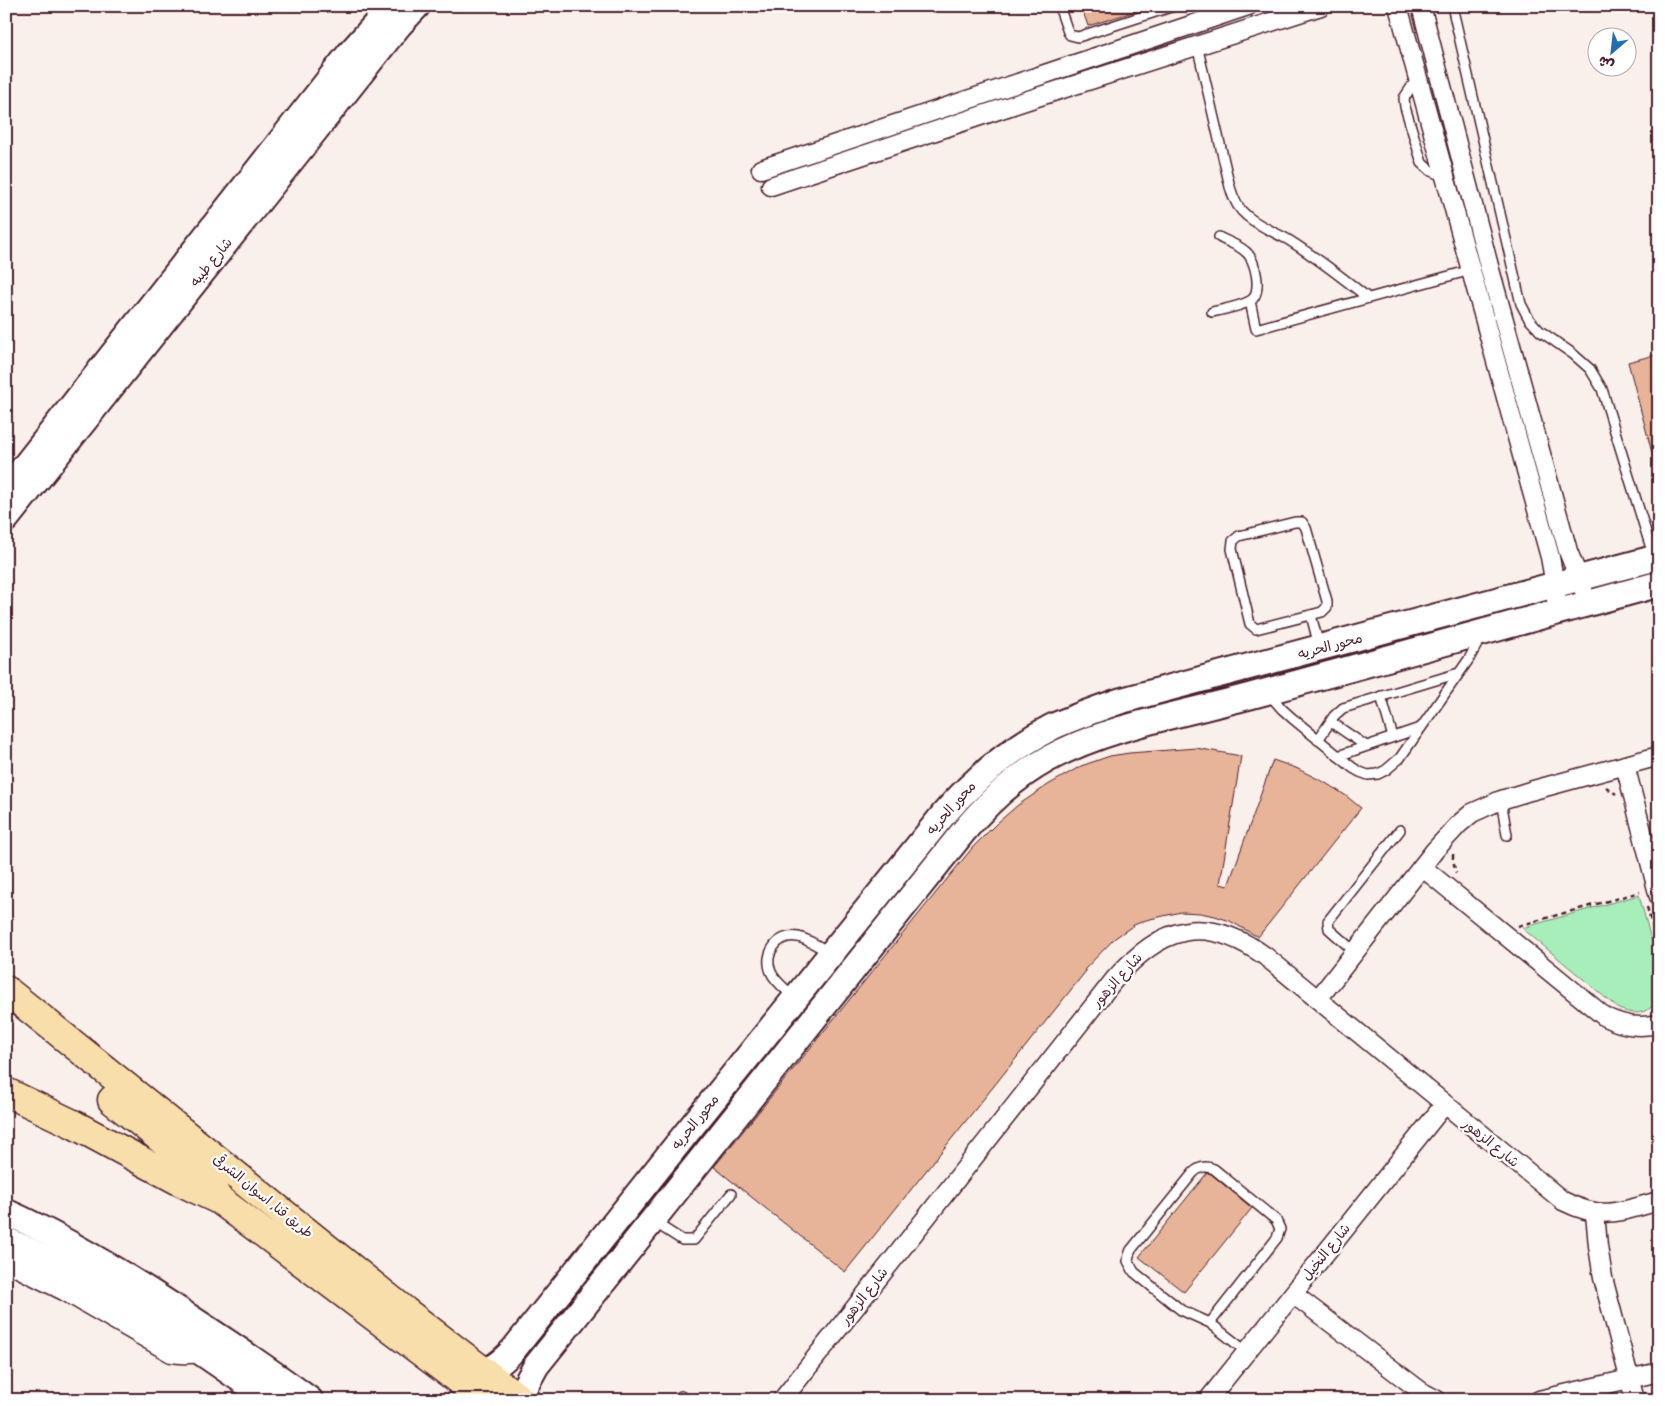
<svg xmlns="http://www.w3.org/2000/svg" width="1665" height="1406" font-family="Pangolin,'Playpen Sans Arabic',sans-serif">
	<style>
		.green { fill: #a8eeba; stroke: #798672 }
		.building { fill: #e7b499; stroke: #4a1f2b }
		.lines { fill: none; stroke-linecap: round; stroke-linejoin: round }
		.lane-casing { stroke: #4a1f2b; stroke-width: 12 }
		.street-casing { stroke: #4a1f2b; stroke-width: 21 }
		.secondary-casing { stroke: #4a1f2b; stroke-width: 29 }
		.primary-casing { stroke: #4a1f2b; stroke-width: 31 }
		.path { stroke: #4a1f2b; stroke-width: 2.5; stroke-dasharray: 5 4; stroke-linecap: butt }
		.lane { stroke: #fff; stroke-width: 9 }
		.street { stroke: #fff; stroke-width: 18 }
		.secondary { stroke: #fff; stroke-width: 25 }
		.primary { stroke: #f8deab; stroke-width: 28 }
		.labels { text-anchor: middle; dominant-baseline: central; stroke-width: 4.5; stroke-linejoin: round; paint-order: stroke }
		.street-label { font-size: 14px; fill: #4a1f2b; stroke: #fff }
	</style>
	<rect width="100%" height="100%" fill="#faf0eb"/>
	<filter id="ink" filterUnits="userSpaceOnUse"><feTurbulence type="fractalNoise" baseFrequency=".02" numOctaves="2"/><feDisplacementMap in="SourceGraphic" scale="10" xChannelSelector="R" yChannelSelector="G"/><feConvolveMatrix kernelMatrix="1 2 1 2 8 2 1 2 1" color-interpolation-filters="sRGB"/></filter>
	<g filter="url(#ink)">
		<!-- green -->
		<path class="green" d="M1639,895l20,74v31c-13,14 -23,16 -40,9l-97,-81z"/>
		<!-- building -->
		<g class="building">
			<path d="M1081,6h60l1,3 -54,17z"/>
			<path d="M1659,354v109l-4,1 -27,-102z"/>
			<path d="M1196,748l45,8 -21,128 8,2 45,-126 23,8 28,14 21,13 16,13 -103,129 -28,-16 -15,-5 -15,-3 -19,-1 -35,8 -12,5 -19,13 -31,32 2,1 -241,301 -131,-105 259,-320 23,-23 22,-19 30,-20 33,-19 29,-10 19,-3z"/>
			<path d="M1207,1173l4,1 41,34 -68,84 -45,-35z"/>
		</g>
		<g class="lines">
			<defs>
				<g id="lane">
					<path d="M1059,6l9,26 2,3 8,2 96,-31"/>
					<path d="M1452,6l69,298 8,15 11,12 33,23 17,15 12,20 52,169"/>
					<path d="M1197,45l33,142c3,11 8,22 17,29 12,10 27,16 40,23 29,18 55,38 81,59"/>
					<path d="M1418,77l-14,21 1,9 17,56 9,8 14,6"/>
					<path d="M1250,301l6,28 215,-59"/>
					<path d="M1212,312c12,-3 27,-5 38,-11 13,-7 6,-41 -4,-49 -7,-7 -19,-10 -27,-15"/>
					<path d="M1295,522h7l4,6 21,73v6l-5,5 -66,17 -6,-5 -18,-75 1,-8 6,-5z"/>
					<path d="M1311,615l8,31"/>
					<path d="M1269,694l13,15 10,9 61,50 7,4 8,3 10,-1 8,-4 14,-12 69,-99 12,-22"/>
					<path d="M1381,696l12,41"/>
					<path d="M1331,722l35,24"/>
					<path d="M1318,740l16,-24 9,-8 116,-35"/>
					<path d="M1338,756l82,-28"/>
					<path d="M1501,800l6,35"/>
					<path d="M1355,952l-26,-23 -1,-8 72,-91"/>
					<path d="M794,997c-7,-7 -19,-15 -23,-25 -8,-18 7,-39 27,-35 10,2 21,10 31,15"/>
					<path d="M654,1222l28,18h12l37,-46"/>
					<path d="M1210,1323l67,-85 3,-9 -4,-9 -62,-51c-9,-4 -15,-2 -21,4l-62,77 -2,5 -1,6 6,11 47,38 29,13 37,29"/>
					<path d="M681,1396l4,4"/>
				</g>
				<g id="street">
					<path d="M1398,6l152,551 5,28 2,27"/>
					<path d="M1421,6l68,260 79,285 15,38"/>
					<path d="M761,169l487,-163"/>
					<path d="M771,186l257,-86 293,-94"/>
					<path d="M1625,765l34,132"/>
					<path d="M1422,867l183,150c19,9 34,11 54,7"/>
					<path d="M1318,999l117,-149 24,-26 13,-11 29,-13 29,-9 129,-35"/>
					<path d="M1595,1213l3,33 5,32 32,122"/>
					<path d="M6,1262l58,29 107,62c11,2 19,2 30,-1"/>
					<path d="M1293,1294l129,98 15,8"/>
					<path d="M782,1400l332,-420c47,-54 90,-67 151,-24l298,245c40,20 55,11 96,0"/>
					<path d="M1208,1400l236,-295"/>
					<path d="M1539,1400l120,-28"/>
				</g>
				<g id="secondary">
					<path d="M6,490l344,-437 42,-47"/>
					<path d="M6,519l393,-494 18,-19"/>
					<path d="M6,1212c50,22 97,50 143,79 55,35 109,71 161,109"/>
					<path d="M6,1240c95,41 180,101 264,160"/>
					<path d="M467,1377c20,-3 35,-14 47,-28l170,-213 259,-321c31,-36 66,-66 109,-88 22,-10 45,-18 68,-26l539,-144"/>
					<path d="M520,1400l4,-12 12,-22 427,-534c24,-29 52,-55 85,-73 60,-33 140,-46 206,-64 135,-37 270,-74 405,-111"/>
				</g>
				<g id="primary">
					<path d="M6,990l399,321 116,89"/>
					<path d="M6,1092l67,32 108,58 40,19 264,199"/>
					<path d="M112,1100c36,29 75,57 103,93"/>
				</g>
			</defs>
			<!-- lane casing -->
			<use href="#lane" class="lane-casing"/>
			<!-- street casing -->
			<use href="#street" class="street-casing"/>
			<!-- secondary casing -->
			<use href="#secondary" class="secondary-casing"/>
			<!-- primary casing -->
			<use href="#primary" class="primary-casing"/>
			<!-- path -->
			<g class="path">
				<path d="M1606,787l10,7"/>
				<path d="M1453,854v6l3,13"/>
				<path d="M1647,907l12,44"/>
				<path d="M1518,926l122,-34"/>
			</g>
			<!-- lane -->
			<use href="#lane" class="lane"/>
			<!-- street -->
			<use href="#street" class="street"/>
			<!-- secondary -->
			<use href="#secondary" class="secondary"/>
			<!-- primary -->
			<use href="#primary" class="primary"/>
		</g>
	</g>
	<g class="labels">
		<!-- street labels -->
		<g class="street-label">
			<text transform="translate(211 262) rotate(-51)">شارع طيبه</text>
			<text transform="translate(1330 646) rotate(-15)">محور الحريه</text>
			<text transform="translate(951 808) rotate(-48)">محور الحريه</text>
			<text transform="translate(1117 980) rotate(-48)">شارع الزهور</text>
			<text transform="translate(695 1122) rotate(-51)">محور الحريه</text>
			<text transform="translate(1491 1143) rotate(39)">شارع الزهور</text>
			<text transform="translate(263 1196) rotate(39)">طريق قنا, اسوان الشرقى</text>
			<text transform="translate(1326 1252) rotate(-51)">شارع النخيل</text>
			<text transform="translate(864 1296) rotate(-52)">شارع الزهور</text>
		</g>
	</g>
	<!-- margin -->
	<rect width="1665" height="1406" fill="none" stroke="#fff" stroke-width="25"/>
	<rect x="12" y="12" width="1640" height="1381" fill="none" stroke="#4a1f2b" stroke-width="2" filter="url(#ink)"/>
	<!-- north arrow -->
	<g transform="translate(1612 52) rotate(208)"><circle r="24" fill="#ffffff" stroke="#b7a5aa"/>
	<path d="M0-4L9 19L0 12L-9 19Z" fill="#1f6fb2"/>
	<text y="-8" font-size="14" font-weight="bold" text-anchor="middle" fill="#4a1f2b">ش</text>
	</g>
</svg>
